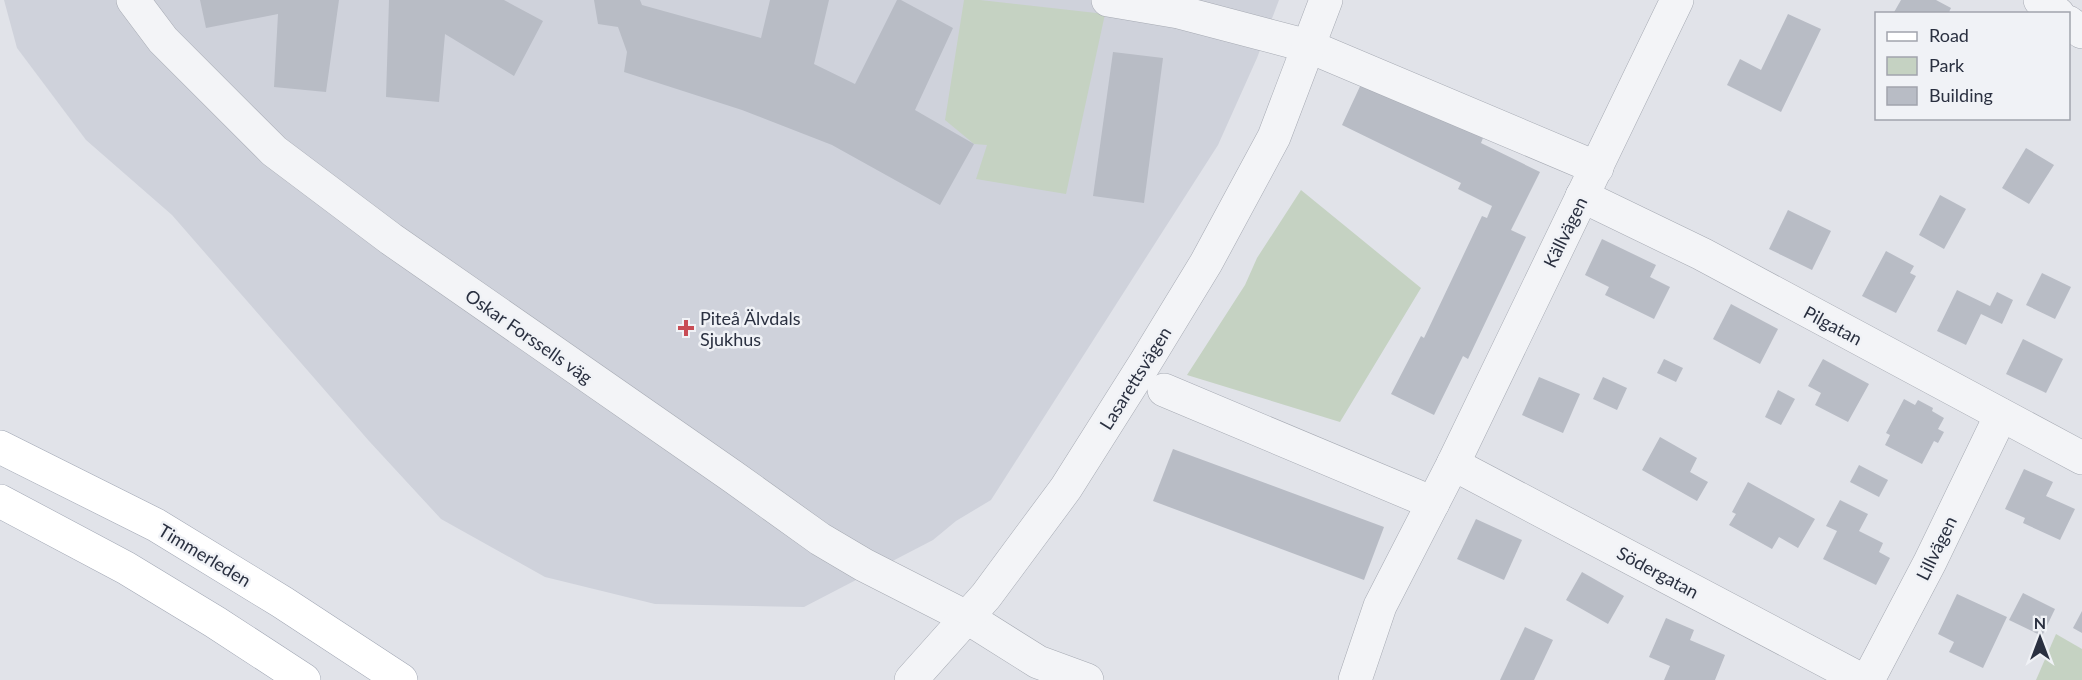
<svg xmlns="http://www.w3.org/2000/svg" width="2082" height="680" font-family="Lato,sans-serif">
	<style>
		.built { fill: #cfd2db }
		.green { fill: #c5d2c2 }
		.building { fill: #b8bcc5 }
		.lines { fill: none; stroke-linecap: round; stroke-linejoin: round }
		.minor-casing { stroke: #a6aab3; stroke-width: 34 }
		.major-casing { stroke: #a1a7b4; stroke-width: 34 }
		.minor { stroke: #f3f4f7; stroke-width: 33 }
		.major { stroke: #fff; stroke-width: 33 }
		.poi-dot { fill: #c84c55; stroke: #f0f2f6; stroke-width: 2 }
		.labels { text-anchor: middle; dominant-baseline: central; stroke-width: 5; stroke-linejoin: round; paint-order: stroke }
		.street-label { font-size: 18px; fill: #2a3040; stroke: #f0f2f6 }
		.poi-label { font-size: 18px; fill: #2a3040; stroke: #f0f2f6; text-anchor: start }
	</style>
	<rect width="100%" height="100%" fill="#e1e3e9"/>
	<!-- built -->
	<path class="built" d="M4,0h1275l-22,58 -39,87 -227,355 -35,21 -23,19 -129,67 -149,-3 -110,-27 -104,-58 -72,-78 -197,-226 -86,-75 -69,-92z"/>
	<!-- green -->
	<g class="green">
		<path d="M964,0h16l125,14 -39,180 -90,-15 11,-34 -13,-1 -29,-24z"/>
		<path d="M1301,190l120,98 -81,134 -153,-47 58,-90 12,-27z"/>
		<path d="M2056,634l26,15v31h-46z"/>
	</g>
	<!-- building -->
	<g class="building">
		<path d="M200,0h139l-13,92 -52,-5 4,-73 -72,14z"/>
		<path d="M389,0h115l39,21 -29,55 -69,-42 -6,68 -53,-5z"/>
		<path d="M594,0h46l2,5 119,33 9,-38h59l-15,64 41,20 42,-84h4l52,28 -38,82 59,34 -34,61 -108,-60 -90,-35 -118,-38 3,-20 -9,-25 -20,-3z"/>
		<path d="M1901,0h35l15,8 -3,6h-55z"/>
		<path d="M1788,14l33,15 -40,83 -54,-27 13,-26 21,11z"/>
		<path d="M1113,52l50,6 -19,145 -51,-7z"/>
		<path d="M1363,80l120,58 -2,5 59,29 -29,58 15,7 -58,122 -5,-3 -29,59 -43,-21 30,-58 3,2 58,-122 5,2 5,-12 -34,-17 3,-6 -119,-58z"/>
		<path d="M2026,148l28,17 -25,39 -27,-16z"/>
		<path d="M1940,195l26,14 -22,40 -25,-14z"/>
		<path d="M1788,210l43,21 -19,39 -43,-21z"/>
		<path d="M1602,239l54,26 -6,12 20,10 -16,32 -49,-24 4,-8 -24,-12z"/>
		<path d="M1886,251l28,15 -4,7 6,3 -20,37 -34,-17z"/>
		<path d="M2042,273l29,14 -16,32 -29,-14z"/>
		<path d="M1957,290l33,16 7,-14 16,8 -11,24 -21,-10 -15,31 -29,-14z"/>
		<path d="M1731,304l47,25 -18,35 -47,-25z"/>
		<path d="M2023,339l40,20 -17,34 -40,-19z"/>
		<path d="M1664,359l19,9 -7,14 -19,-9z"/>
		<path d="M1823,359l46,25 -21,38 -33,-17 6,-12 -13,-7z"/>
		<path d="M1539,377l41,17 -17,39 -41,-18z"/>
		<path d="M1603,377l24,11 -10,22 -24,-11z"/>
		<path d="M1778,390l17,9 -14,26 -16,-8z"/>
		<path d="M1904,399l11,6 3,-5 15,8 -1,3 12,7 -6,11 6,3 -6,11 -4,-2 -12,23 -37,-19 5,-10 -4,-2z"/>
		<path d="M1660,437l37,21 -7,14 18,10 -11,19 -55,-31z"/>
		<path d="M1173,449l211,78 -20,53 -211,-79z"/>
		<path d="M1859,465l29,15 -9,17 -29,-15z"/>
		<path d="M2024,469l29,13 -7,14 29,13 -15,31 -37,-17 2,-5 -20,-9z"/>
		<path d="M1748,482l67,37 -17,29 -19,-11 -7,12 -43,-24 7,-11 -4,-2z"/>
		<path d="M1840,500l28,14 -9,17 24,12 -4,9 11,6 -14,27 -53,-26 14,-28 -11,-5z"/>
		<path d="M1476,519l46,21 -18,40 -47,-21z"/>
		<path d="M1582,572l42,24 -16,28 -42,-24z"/>
		<path d="M2023,593l32,16 -13,27 -33,-16z"/>
		<path d="M1957,594l50,23 -24,51 -34,-16 5,-10 -16,-8z"/>
		<path d="M2082,611v22l-9,-5z"/>
		<path d="M1666,618l28,12 -4,10 35,15 -10,25h-51l6,-14 -21,-9z"/>
		<path d="M1525,627l28,13 -19,40h-34z"/>
	</g>
	<g class="lines">
		<defs>
			<g id="minor">
				<path d="M133,0l30,40 111,111 117,88 341,237 88,63 44,26 104,53 70,44 49,18"/>
				<path d="M1108,0l71,12 129,34 289,122"/>
				<path d="M2040,0l18,14"/>
				<path d="M2068,22l14,10"/>
				<path d="M1582,196l120,58 380,204"/>
				<path d="M1164,390l269,113"/>
				<path d="M1453,464l409,216"/>
				<path d="M911,680l75,-84 80,-108 79,-125 61,-100 68,-126 52,-137"/>
				<path d="M1355,680l25,-74 73,-142 224,-464"/>
				<path d="M1868,680l62,-118 71,-147"/>
			</g>
			<g id="major">
				<path d="M0,447l156,78 126,77 119,78"/>
				<path d="M0,501l126,67 89,54 89,58"/>
			</g>
		</defs>
		<!-- minor casing -->
		<use href="#minor" class="minor-casing"/>
		<!-- major casing -->
		<use href="#major" class="major-casing"/>
		<!-- minor -->
		<use href="#minor" class="minor"/>
		<!-- major -->
		<use href="#major" class="major"/>
	</g>
	<!-- markers -->
	<path class="poi-dot" d="M683 319h6v6h6v6h-6v6h-6v-6h-6v-6h6z"/>
	<g class="labels">
		<!-- street labels -->
		<g class="street-label">
			<text transform="translate(1565 232) rotate(-64)">Källvägen</text>
			<text transform="translate(1833 325) rotate(28)">Pilgatan</text>
			<text transform="translate(529 336) rotate(35)">Oskar Forssells väg</text>
			<text transform="translate(1135 378) rotate(-58)">Lasarettsvägen</text>
			<text transform="translate(1936 548) rotate(-64)">Lillvägen</text>
			<text transform="translate(205 555) rotate(31)">Timmerleden</text>
			<text transform="translate(1658 572) rotate(28)">Södergatan</text>
		</g>
		<!-- poi labels -->
		<g class="poi-label">
			<text x="700" y="318">Piteå Älvdals<tspan x="700" dy="21">Sjukhus</tspan></text>
		</g>
	</g>
	<!-- legend -->
	<rect x="1875" y="12" width="195" height="108" fill="#f0f2f6" stroke="#a1a4ad" stroke-width="1.5"/>
	<rect x="1887" y="32" width="30" height="9" fill="#ffffff" stroke="#a1a4ad" stroke-width="1.5"/>
	<text x="1929" y="42" font-size="18" fill="#2a3040">Road</text>
	<rect x="1887" y="57" width="30" height="18" fill="#c5d2c2" stroke="#a1a4ad" stroke-width="1.5"/>
	<text x="1929" y="72" font-size="18" fill="#2a3040">Park</text>
	<rect x="1887" y="87" width="30" height="18" fill="#b8bcc5" stroke="#a1a4ad" stroke-width="1.5"/>
	<text x="1929" y="102" font-size="18" fill="#2a3040">Building</text>
	<!-- north arrow -->
	<g transform="translate(2040 638)" stroke="#f0f2f6" stroke-width="4.5" paint-order="stroke">
	<path d="M0-4.5L10 22L0 15L-10 22Z" fill="#2a3040"/>
	<text y="-9" font-size="16" font-weight="bold" text-anchor="middle" fill="#2a3040">N</text>
	</g>
</svg>
